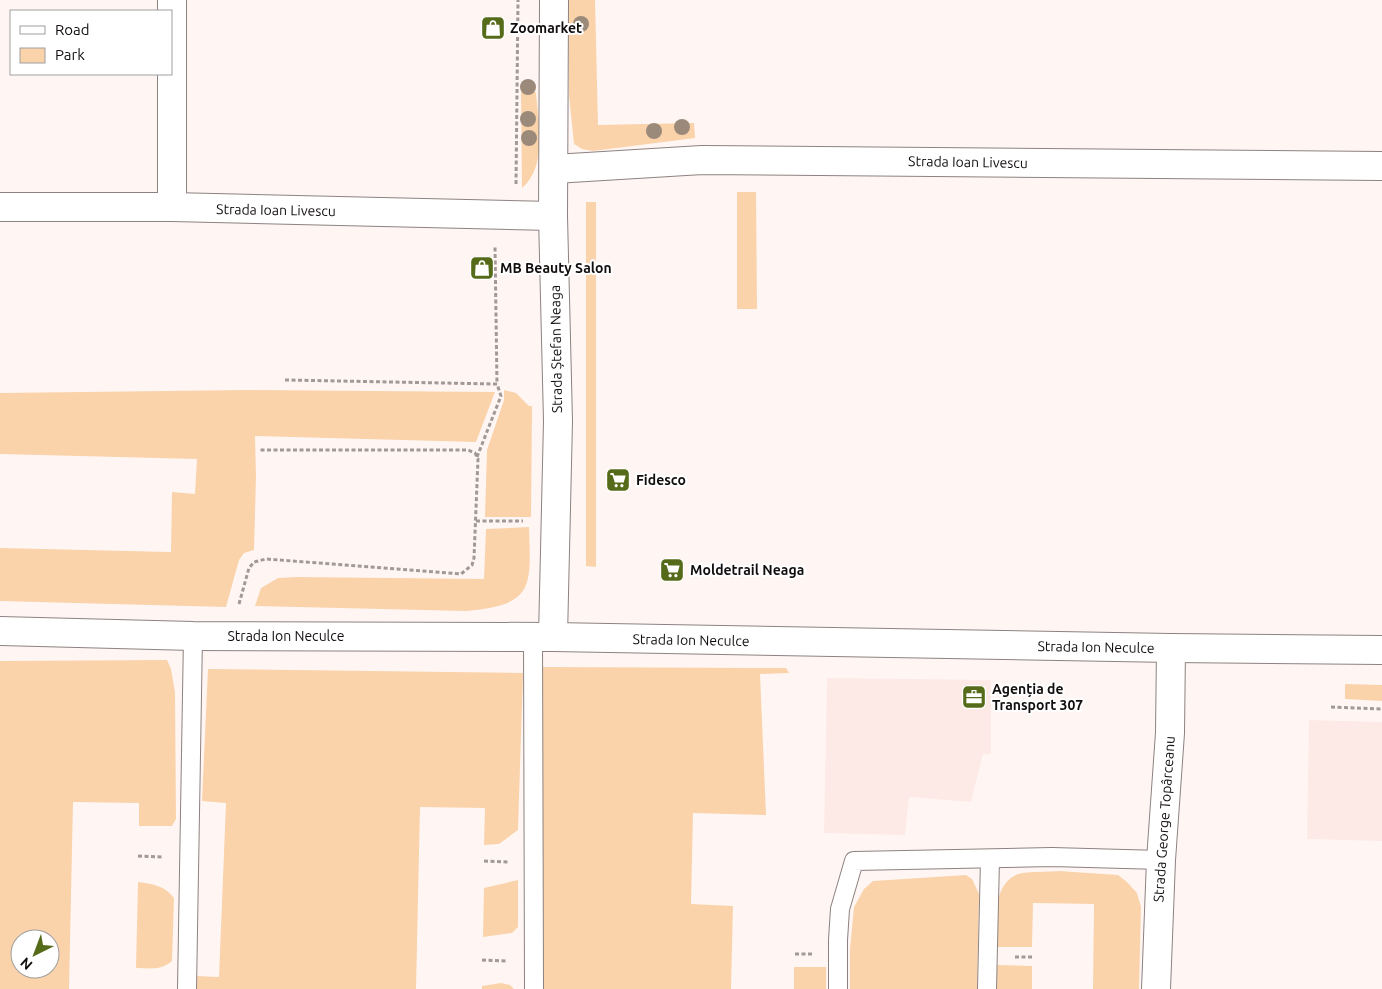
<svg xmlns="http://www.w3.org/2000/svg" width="1382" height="989" font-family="Ubuntu,sans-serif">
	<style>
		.built { fill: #fdeae6 }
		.green { fill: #fad3ab; fill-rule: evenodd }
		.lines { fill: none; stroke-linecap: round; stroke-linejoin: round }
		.service-casing { stroke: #8c8280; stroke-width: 20 }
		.minor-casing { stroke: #8c8280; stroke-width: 30 }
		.path { stroke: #a09997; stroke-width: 3; stroke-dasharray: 4 2.5; stroke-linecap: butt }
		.service { stroke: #fff; stroke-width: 18 }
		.minor { stroke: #fff; stroke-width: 28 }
		.tree { fill: #9b8a79 }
		.labels { text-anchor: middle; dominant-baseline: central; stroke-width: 4; stroke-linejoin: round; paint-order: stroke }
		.poi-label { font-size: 14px; font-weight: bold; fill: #120e0e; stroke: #fff; text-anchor: start }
		.street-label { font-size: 14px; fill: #120e0e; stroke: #fff }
	</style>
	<rect width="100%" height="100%" fill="#fff6f4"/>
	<!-- built -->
	<g class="built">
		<path d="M827,678l164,2v74h-8l-12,48 -62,-5 -4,38 -81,-2z"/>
		<path d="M1309,720l73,2v119l-75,-2z"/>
	</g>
	<!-- green -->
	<g class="green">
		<path d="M568,0h27l3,125 96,-2 1,15 -102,13 -11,-2 -8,-5 -5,-49z"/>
		<path d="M521,92h15c2,30 12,74 -14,96z"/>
		<path d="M737,192h19l1,117h-20z"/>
		<path d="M586,202h10v365l-10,-1z"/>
		<path d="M247,390l248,2 -19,50 -221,-6 1,40 -2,74 -10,3 -5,7 -13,47 -226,-6v-53l171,4 1,-60 23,2 2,-35 -197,-5v-61z"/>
		<path d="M504,390l12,3 13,13h3l-1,111h-46l2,-67 17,-50z"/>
		<path d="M529,527c2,61 5,78 -63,84l-211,-5 6,-18 17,-10 20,-1 186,2 2,-50z"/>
		<path d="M167,660l4,9 4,23 1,127 -4,7h-33v-23l-66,-1 -4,187h-69v-328zM20,939h30v30h-30z"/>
		<path d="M543,667l243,1 3,5 -29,1 6,141 -73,-2 -2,91 42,2 -2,83h-190v-296z"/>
		<path d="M208,669l315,4 -5,157 -19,14 -15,1 1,-37 -65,-1 -4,182h-221v-13l24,1 7,-174 -24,-2z"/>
		<path d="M1345,684l37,1v16l-37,-2z"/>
		<path d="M1059,871l59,4 9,7 10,11 4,14 -2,82h-46l1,-85 -61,-1 -1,44h-36c1,-23 -5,-60 20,-72 6,-4 35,-3 43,-4z"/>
		<path d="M966,875l6,4 7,15 -2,95h-127v-40l4,-42 10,-18 9,-8z"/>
		<path d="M518,880v47l-6,6 -29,4 1,-49z"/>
		<path d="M138,882c14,2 26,3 36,16l-2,63c-11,10 -23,7 -36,7z"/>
		<path d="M997,965l35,1v23h-35z"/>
		<rect x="794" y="967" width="32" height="22"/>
		<path d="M501,983l9,2 4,4h-32v-3z"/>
	</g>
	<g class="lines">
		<defs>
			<g id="service">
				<path d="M533,637l1,352"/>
				<path d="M187,989l6,-353"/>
				<path d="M838,989v-49l2,-31 14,-48 198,-4 109,3"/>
				<path d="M987,989l3,-130"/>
			</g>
			<g id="minor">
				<path d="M172,0v207"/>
				<path d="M554,169l148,-9 680,6"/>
				<path d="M0,207h172l381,9"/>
				<path d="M0,631l193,5 360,1 618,11 211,2"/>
				<path d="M553,637l5,-216 -5,-205 1,-216"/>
				<path d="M1156,989l5,-129 9,-127 1,-85"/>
			</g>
		</defs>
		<!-- service casing -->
		<use href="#service" class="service-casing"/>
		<!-- minor casing -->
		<use href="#minor" class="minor-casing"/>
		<!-- path -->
		<g class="path">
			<path d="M516,184l2,-184"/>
			<path d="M285,380l212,4 -2,-137"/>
			<path d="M477,457l24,-61 -4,-12"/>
			<path d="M476,521h47"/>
			<path d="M239,604l10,-36 5,-6 12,-3 195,15 11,-9 2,-7 4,-99 -3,-6 -7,-3h-210"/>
			<path d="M1331,707l51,2"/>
			<path d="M138,856l25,1"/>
			<path d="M484,861l24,1"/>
			<path d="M795,954h17"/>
			<path d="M1015,957h17"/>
			<path d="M482,960l25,1"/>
		</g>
		<!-- service -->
		<use href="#service" class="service"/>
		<!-- minor -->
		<use href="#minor" class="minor"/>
	</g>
	<!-- trees -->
	<g class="tree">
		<circle cx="581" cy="24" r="8"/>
		<circle cx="528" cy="87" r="8"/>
		<circle cx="528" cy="119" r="8"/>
		<circle cx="682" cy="127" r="8"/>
		<circle cx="654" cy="131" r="8"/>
		<circle cx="529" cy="138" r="8"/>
	</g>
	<!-- icons -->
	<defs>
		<symbol id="shop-square" viewBox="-11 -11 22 22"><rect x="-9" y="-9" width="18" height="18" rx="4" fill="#556b19" stroke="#fff"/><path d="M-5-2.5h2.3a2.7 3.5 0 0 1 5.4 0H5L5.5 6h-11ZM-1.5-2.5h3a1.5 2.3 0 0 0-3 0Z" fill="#fff"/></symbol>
		<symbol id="supermarket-square" viewBox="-11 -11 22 22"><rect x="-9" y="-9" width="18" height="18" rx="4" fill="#556b19" stroke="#fff"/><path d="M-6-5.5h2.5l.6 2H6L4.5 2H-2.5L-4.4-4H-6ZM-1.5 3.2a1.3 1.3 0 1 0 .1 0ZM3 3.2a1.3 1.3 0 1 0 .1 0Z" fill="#fff"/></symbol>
		<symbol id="office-square" viewBox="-11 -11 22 22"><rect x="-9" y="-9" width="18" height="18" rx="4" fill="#556b19" stroke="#fff"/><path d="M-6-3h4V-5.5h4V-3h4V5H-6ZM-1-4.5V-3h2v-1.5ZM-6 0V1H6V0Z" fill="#fff"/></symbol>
	</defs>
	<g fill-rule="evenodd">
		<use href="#shop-square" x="479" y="14" width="28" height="28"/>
		<use href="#shop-square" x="468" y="254" width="28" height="28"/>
		<use href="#supermarket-square" x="604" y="466" width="28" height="28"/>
		<use href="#supermarket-square" x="658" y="556" width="28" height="28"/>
		<use href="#office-square" x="960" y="683" width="28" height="28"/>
	</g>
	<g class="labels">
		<!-- poi labels -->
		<g class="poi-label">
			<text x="510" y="28">Zoomarket</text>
			<text x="500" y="268">MB Beauty Salon</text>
			<text x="636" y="480">Fidesco</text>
			<text x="690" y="570">Moldetrail Neaga</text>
			<text x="992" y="689">Agenția de<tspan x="992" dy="16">Transport 307</tspan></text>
		</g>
		<!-- street labels -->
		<g class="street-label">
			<text transform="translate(968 162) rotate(1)">Strada Ioan Livescu</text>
			<text transform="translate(276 210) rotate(1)">Strada Ioan Livescu</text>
			<text transform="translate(556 349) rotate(-91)">Strada Ștefan Neaga</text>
			<text x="286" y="636">Strada Ion Neculce</text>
			<text transform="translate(691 640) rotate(1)">Strada Ion Neculce</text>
			<text transform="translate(1096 647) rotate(1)">Strada Ion Neculce</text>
			<text transform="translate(1164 819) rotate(-86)">Strada George Topârceanu</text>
		</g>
	</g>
	<!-- legend -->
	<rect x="10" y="10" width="162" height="65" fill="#ffffff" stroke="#a09f9f"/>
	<rect x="20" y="26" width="25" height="8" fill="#ffffff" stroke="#a09f9f"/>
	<text x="55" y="35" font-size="15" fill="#120e0e">Road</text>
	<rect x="20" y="48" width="25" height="15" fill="#fad3ab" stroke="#a09f9f"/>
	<text x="55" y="60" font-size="15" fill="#120e0e">Park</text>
	<!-- north arrow -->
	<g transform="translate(35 954) rotate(222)"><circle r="24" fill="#ffffff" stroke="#a09f9f"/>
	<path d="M0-4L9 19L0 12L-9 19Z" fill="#556b19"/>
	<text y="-8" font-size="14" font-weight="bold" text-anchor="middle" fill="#120e0e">N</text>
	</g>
</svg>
